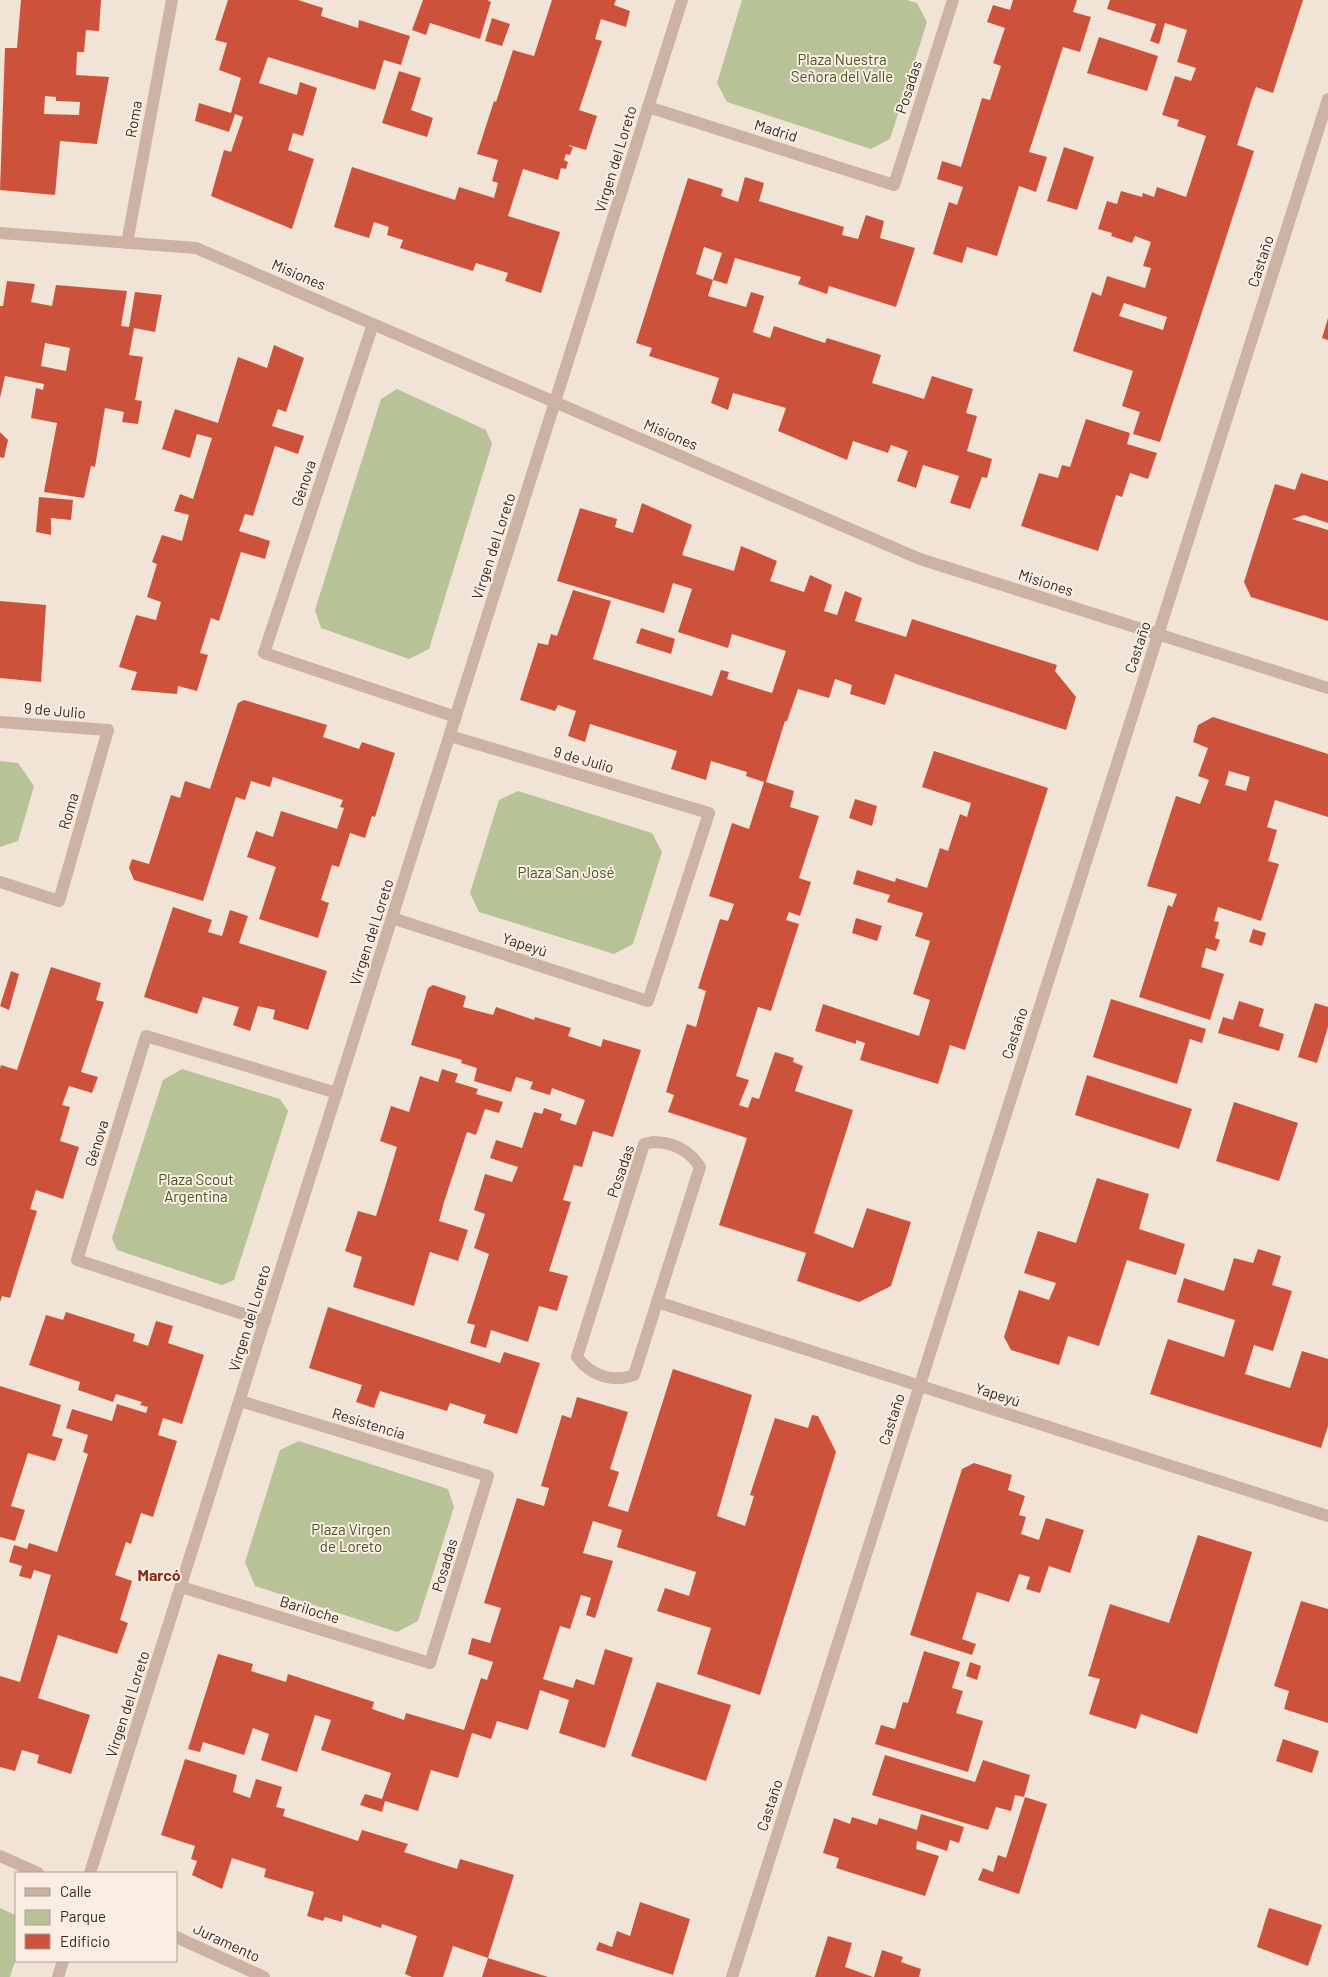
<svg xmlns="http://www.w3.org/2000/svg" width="1328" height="1977" font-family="Barlow,sans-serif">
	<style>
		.green { fill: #b7c297 }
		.building { fill: #cc523b; fill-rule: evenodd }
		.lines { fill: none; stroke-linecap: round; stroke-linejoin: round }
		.minor { stroke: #cbb2a3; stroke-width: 12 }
		.tertiary { stroke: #cbb2a3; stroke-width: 12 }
		.labels { text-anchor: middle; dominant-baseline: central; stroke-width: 4; stroke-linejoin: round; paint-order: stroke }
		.park-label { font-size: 15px; fill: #485428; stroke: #faeee3 }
		.street-label { font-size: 15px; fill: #352925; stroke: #faeee3 }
		.neighbourhood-label { font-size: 16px; font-weight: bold; fill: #882b1a; stroke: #faeee3 }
	</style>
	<rect width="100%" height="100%" fill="#f2e3d7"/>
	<!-- green -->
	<g class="green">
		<path d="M742,0h165l10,3 10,19 -37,117 -19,10 -144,-47 -10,-19z"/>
		<path d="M397,389l89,41 6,14 -63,205 -20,10 -88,-31 -6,-18 66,-211z"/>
		<path d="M0,761l18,2 16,23 -16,55 -18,6z"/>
		<path d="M518,791l134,42 10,19 -29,92 -19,10 -135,-42 -9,-19 29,-93z"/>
		<path d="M182,1069l98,30 8,12 -54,169 -12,5 -105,-35 -5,-12 51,-158z"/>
		<path d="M299,1441l149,48 6,18 -36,114 -21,11 -142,-46 -10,-24 35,-112z"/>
		<path d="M0,1908l15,7 1,3v40l-6,19h-10z"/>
	</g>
	<!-- building -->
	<g class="building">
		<path d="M21,0h80l-2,31 -13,-1 -2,22h-7l-1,23 33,2 -12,67 -37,-3 -5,54 -55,-5 5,-142h12zM45,96l11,1v4l24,1 -1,13 -35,-1z"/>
		<path d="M228,0h70l25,8 -2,8 37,12 1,-8 51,16 -9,29 -17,-5 -9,30 -107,-33 -9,26 38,12 3,-13 17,6 -14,48 -10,-3 -5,17 26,9 -22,70 -81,-33 13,-46 7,2 12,-35 -8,-3 -6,18 -34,-11 4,-18 32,10 10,-35 -22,-8 8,-27 -12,-3z"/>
		<path d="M423,0h64l4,2 -11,37 -50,-16 -4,12 -14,-5z"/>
		<path d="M552,0h64l-2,5 16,6 -4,16 -25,-8 -6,20 7,2 -23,69 18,6 -11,34 -17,-5v1l4,1 -3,8 -4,-1 -2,6 4,2 -2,7 -5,-1 -3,12 -35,-11 -15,47 52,16 -19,61 -36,-12 3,-8 -32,-10 -3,8 -73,-23 3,-8 -16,-5 2,-8 -15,-5 -5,16 -35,-11 18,-60 103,33 4,-13 35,11 4,-15 -6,-2 6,-21 -21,-6 17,-53 2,1 17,-52 21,6z"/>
		<path d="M1013,0h64l-4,12 18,5 -11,35 -17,-5 -34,105 18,5 -11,35 -17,-6 -22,70 -30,-9 -5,16 -29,-9 16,-52 8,3 6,-18 -26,-8 5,-18 19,6 21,-69 8,2 11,-34 -8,-3 12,-35 -18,-6 6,-17 17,5z"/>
		<path d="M1110,0h193l-30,93 -17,-6 -5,14 -14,44 17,6 -94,291 -27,-8 7,-22 -18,-6 11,-35 -60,-20 19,-59 9,4 6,-20 38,12 6,-20 -8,-2 8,-24 -16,-6 -3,7 -21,-7 1,-3 -14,-4 9,-28 10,3 4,-13 21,6 1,-4 11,4 3,-10 29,10 20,-61 -29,-10 2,-6 -17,-5 13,-39 16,5 5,-13 -19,-6 10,-32 -22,-7 -6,21 -9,-3 6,-17 -49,-15zM1124,303l43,14 -4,13 -44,-14z"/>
		<path d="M492,18l18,6 -8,22 -17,-5z"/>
		<path d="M1099,37l59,19 -11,35 -60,-18z"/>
		<path d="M399,71l22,7 -10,32 22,8 -6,19 -45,-14z"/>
		<path d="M1064,147l30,10 -17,53 -30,-9z"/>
		<path d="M745,177l19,6 -5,18 85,26 -2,8 16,4 8,-24 18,6 -4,17 35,10 -19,59 -67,-21 -2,8 -29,-10 3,-7 -66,-19 -8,26 -14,-4 9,-27 -18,-6 -8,27 17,6 -5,16 38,11 5,-15 13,4 -11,36 17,6 4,-12 51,17 2,-5 54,17 -9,28 52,16 8,-23 41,13 -7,24 11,3 -10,35 25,8 -5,19 -5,-1 -12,32 -20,-6 9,-27 -36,-11 -7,23 -19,-7 11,-30 -17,-6 -3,8 -35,-12 -6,19 -69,-29 8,-23 -53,-15 -5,17 -17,-7 8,-25 -70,-22 3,-8 -16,-5 52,-165 35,11 -2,7 17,6z"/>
		<path d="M7,281l28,3 -4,18 21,4 4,-21 71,6 -6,35 8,1 6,-35 27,3 -7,37 -21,-4 -5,27 14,2 -8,43 7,1 -4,23 -16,-2 2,-10 -19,-4 -10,59 -4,-1 -7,32 -40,-6 13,-69 -26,-5 5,-30 7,2 1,-6 -39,-8 -5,22v-92h3zM45,343l25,5 -4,23 -25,-5z"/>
		<path d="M1328,318v22l-6,-2z"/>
		<path d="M274,345l30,13 -18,54 -8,-3 -6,17 32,10 -6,18 -23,-8 -22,70 -8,-2 -6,17 31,10 -5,18 -24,-7 -22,69 -8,-3 -11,35 8,2 -11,36 -19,-5 -1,8 -46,-4 6,-18 -18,-5 17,-52 20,5 5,-18 -14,-5 10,-33 -5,-2 10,-27 20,6 7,-26 -15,-4 6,-17 13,5 19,-61 -15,-4 -7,24 -28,-9 13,-40 43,14 20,-66 29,11z"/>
		<path d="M1086,419l44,14 -3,11 30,9 -9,26 -18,-6 -8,24 -6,-2 -18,56 -77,-25 18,-53 19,5 4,-13 8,2z"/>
		<path d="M0,432l8,8 -4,18 -4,-1z"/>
		<path d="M1301,473l27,8v42l-24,-8 -12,4 36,11v91l-77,-24 -7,-15 31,-98 20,6z"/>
		<path d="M39,497l34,3 -2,20 -20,-2v17l-15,-3z"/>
		<path d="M642,503l50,22 -10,30 52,16 7,-25 36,15 -7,20 34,11 6,-17 22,10 -8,26 13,4 8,-24 17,7 -7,23 51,16 6,-18 145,46 -2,6 21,26 -10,33 -171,-56 -10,31 -35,-11 2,-9 -17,-6 -6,19 -31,-9 -11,32h-2l-19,61 28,9 -4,16 29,9 -20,62 12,4 -11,34 -11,-4 -3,8 13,4 -28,87 -13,-4 -22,69 13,4 -10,25 9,3 4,-11 7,2 16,-47 19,6 -1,4 10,4 -8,25 58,19 -39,123 39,15 14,-40 44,14 -20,64 -32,16 -62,-21 9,-28 -87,-28 28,-87 -79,-26 6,-17 -8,-3 21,-68 9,3 10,-36 -8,-3 22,-69 8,2 6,-17 -25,-8 23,-73 17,6 15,-47 -18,-6 1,-4 -36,-11 -5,19 -35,-11 6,-18 -87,-27 -5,18 -17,-6 8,-25 -18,-6 -3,6 -35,-11 18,-57 10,2 3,-11 6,2 16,-46 38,11 -18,58 119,37 9,-26 8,2 -2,7 45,14 14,-42 -54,-17 -4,14 -50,-16 14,-43 -19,-6 -9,30 -107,-32 23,-73 37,11 -2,8 18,6z"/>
		<path d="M0,601l46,4 -5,77 -41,-4z"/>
		<path d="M641,628l34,11 -4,15 -35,-11z"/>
		<path d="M244,700l83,25 -4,12 36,12 3,-7 33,11 -20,64 -3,-1 -7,22 -15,-5 -11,34 -7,-2 -11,35 8,3 -11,35 -59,-19 17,-52 -29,-10 9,-26 17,6 8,-26 56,18 7,-21 -4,-1 3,-7 -70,-23 -3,10 -19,-6 -6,19 -9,-3 -33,104 -69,-21 -5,-12 3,-9 17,5 22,-69 9,3 5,-17 25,8 28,-86z"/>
		<path d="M1213,717l115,37v63l-53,-17 -8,27 10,3 -9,31 11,3 -18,57 -43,-14 -4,14 5,1 -4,16 5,2 -4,11 -10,-3 -5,19 23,7 -14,46 -71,-23 29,-92 4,2 5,-13 -30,-8 29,-90 24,8 9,-24 -11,-4 10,-28 -15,-6 5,-17zM1229,771l21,6 -4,14 -21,-6z"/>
		<path d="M934,751l114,37 -83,262 -15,-5 -12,39 -78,-24 5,-17 -9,-3v4l-41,-13 8,-27 96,32 11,-36 -17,-6 17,-53 -15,-5 8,-23 -36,-11 3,-7 -37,-11 4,-14 38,12 1,-4 31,10 13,-40 8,3 12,-37 7,3 4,-14 -49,-16z"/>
		<path d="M855,799l22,7 -5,20 -23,-8z"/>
		<path d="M173,907l39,13 -4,12 14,4 8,-26 18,6 -9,27 88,28 -19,59 -35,-11 2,-9 -17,-4 -8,25 -17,-6 6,-18 -36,-10 -6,17 -53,-17z"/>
		<path d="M856,918l26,8 -5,15 -25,-8z"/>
		<path d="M1253,929l13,4 -4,13 -13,-4z"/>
		<path d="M51,967l50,16 -5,17 8,2 -23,70 17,5 -6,16 -23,-7 -7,19 8,2 -10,34 19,6 -16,52 -27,-9 -6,19 7,2 -27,87 -8,-2 -2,6v-233l1,-4 16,5z"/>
		<path d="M11,971l8,3 -10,36 -9,-4z"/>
		<path d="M433,985l33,11 -3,11 30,8 3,-8 38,13 1,-3 36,11 -3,8 33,11 2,-8 38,11 -28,87 -20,-6 -11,36 -8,-2 -11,35 8,2 -22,69 19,5 -11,35 -18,-5 -11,36 -37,-12 -5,18 -16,-5 5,-18 -8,-2 22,-69 -15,-6 11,-34 -11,-4 11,-36 27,8 6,-15 -28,-9 6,-18 26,8 12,-36 8,2 2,-6 18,6 -2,6 16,5 9,-25 -33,-12 -2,7 -20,-6 3,-7 -17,-5 -5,15 -37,-11 3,-13 -16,-5 1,-3 -51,-15 17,-57z"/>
		<path d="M1111,999l95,30 -4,14 -12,-4 -13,45 -84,-27z"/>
		<path d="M1239,1001l25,8 -5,17 25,8 -5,17 -61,-18 5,-16 10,3z"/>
		<path d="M1315,1003l13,4v20l-11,36 -19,-6z"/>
		<path d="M442,1069l16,5 -3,8 23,7 -2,5 27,8 -4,11 -14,-4 -9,26 -9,-3 -23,70 -5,19 29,9 -10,31 -28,-9 -16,54 -61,-19 9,-30 -17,-6 13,-40 18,5 10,-32 11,-37 -17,-6 11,-35 18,6 11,-36 18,6z"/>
		<path d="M1087,1075l105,34 -13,40 -104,-34z"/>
		<path d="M1234,1102l64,21 -19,58 -63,-20z"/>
		<path d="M1097,1178l52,16 -10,35 46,15 -9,31 -49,-15 -28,86 -31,-10 -9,29 -48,-15 -7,-13 15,-47 30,10 7,-17 -32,-10 14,-42 38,12z"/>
		<path d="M1258,1249l23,7 -9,29 20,6 -19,60 -19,-6 -9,29 45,14 12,-37 26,8v67l-7,22 -171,-54 18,-55 56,18 11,-37 -58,-18 7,-24 40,13 10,-33 19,5z"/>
		<path d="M328,1307l172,56 4,-11 36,11 -23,71 -34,-11 3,-8 -36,-12 -3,8 -67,-20 -6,17 -18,-6 6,-17 -53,-17z"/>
		<path d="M66,1312l69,22 -2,7 15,5 8,-25 17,5 -5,17 36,12 -22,69 -19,-6 -5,17 19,6 -24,76 -12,-4 -10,31 -5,-2 -11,33 17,6 -12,39 8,3 -11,31 -59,-19 -20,63 52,17 -19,59 -34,-11 2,-8 -17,-5 -7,21 -15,-4v-91l20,6 31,-107 -17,-5 -3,9 -12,-3 3,-10 -13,-4 5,-17 13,4 2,-6 28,9 31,-98 -5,-2 5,-17 -22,-7 6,-19 40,12 5,-17 29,9 2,-6 -8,-2 2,-3 -26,-8 -3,8 -35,-12 2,-8 -51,-17 17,-50 17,5z"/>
		<path d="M673,1369l79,26 -35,121 28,10 9,-30 -4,-1 25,-77 33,10 4,-13 6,1 18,36 -76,243 -63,-21 14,-46 -54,-17 8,-23 24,8 7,-24 -79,-25 5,-17 -29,-9 -10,32 30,8 -18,57 -9,-3 5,-17 -10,-3 -11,34 -10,-3 -17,53 30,9 3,-9 18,6 11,-36 28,9 -28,90 -46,-15 10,-33 -29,-10 -12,40 -31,-9 -6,18 -19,-6 -14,45 -27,-8 -13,41 -33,-10 -3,11 -22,-7 5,-11 17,5 9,-26 -70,-23 10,-30 -16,-5 -18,57 -36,-12 8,-26 -16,-6 -9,27 -41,-13 -3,10 -12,-3 30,-95 35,10 -2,7 35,11 2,-8 86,28 -2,7 32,11 2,-7 58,17 17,-52 6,2 6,-18 -25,-8 4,-16 18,5 11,-35 -17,-5 33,-105 27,8 5,-18 -8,-2 21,-71 9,3 6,-21 51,15 -18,57 9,3 -11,34 20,6z"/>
		<path d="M0,1386l61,19 -9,31 11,3 -8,22 -27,-8 -17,53 14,4 -10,31 -15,-4z"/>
		<path d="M974,1463l38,12 -4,15 17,6 -6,19 7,2 -5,17 18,6 7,-22 38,12 -14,43 -21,-7 -9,27 -14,-4 4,-12 -11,-3 -10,28 -32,-10 -15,47 14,5 -4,11 -62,-20 52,-166z"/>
		<path d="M1198,1535l54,17 -55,182 -56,-20 -5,15 -47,-15 11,-35 -12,-3 22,-72 59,19z"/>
		<path d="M1301,1601l27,8v114l-44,-14 5,-18 -15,-5z"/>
		<path d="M924,1651l36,11 -8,26 11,3 -7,22 27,8 -15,51 -93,-28 6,-19 14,4 8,-27 5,1z"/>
		<path d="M970,1662l11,4 -4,14 -11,-4z"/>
		<path d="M657,1682l74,23 -25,76 -75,-25z"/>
		<path d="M1283,1739l36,12 -7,22 -36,-12z"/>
		<path d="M885,1755l90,27 8,-22 47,15 -6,22 -9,-2 -4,16 -15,-4 -8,23 -116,-35z"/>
		<path d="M185,1759l52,16 -4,17 17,6 6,-19 26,8 -6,20 9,2 -2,7 75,25 4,-11 46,14 -4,8 53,17 3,-10 54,16 -26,83 -35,-12 -10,31h-31l-7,-3 12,-38 -35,-12 -1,4 -38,-13 -1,7 -17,-5 -2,4 -16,-5 7,-24 -50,-15 2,-8 -34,-11 -10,31 -30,-14 5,-14 -6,-2 4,-13 -34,-11z"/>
		<path d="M1025,1797l22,7 -28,90 -41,-14 5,-12 10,4 5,-17 8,3z"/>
		<path d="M921,1814l43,13 -5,16 -9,-3 -3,11 -30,-10 -1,8 23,7 -14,40 -89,-28 3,-10 -16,-5 11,-35 16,6 2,-7 25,8 2,-7 38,12z"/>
		<path d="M640,1902l50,17 -17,56 -77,-25 3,-8 13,5 5,-16 13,5z"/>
		<path d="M1269,1908l53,17 -14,41 -51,-19z"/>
		<path d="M828,1936l24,7 -7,24 28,10h-58z"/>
		<path d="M882,1950l21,7 -2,5 20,7 -2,8h-45z"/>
		<path d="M488,1958l60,19h-66z"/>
	</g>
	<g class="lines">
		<!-- minor -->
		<g class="minor">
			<path d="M648,107l246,78 59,-185"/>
			<path d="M0,233l196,15 724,311 408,129"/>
			<path d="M127,243l45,-243"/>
			<path d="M373,324l-109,329 192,64"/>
			<path d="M0,722l108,8 -49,171 -59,-19"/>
			<path d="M392,918l256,83 61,-188 -259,-77"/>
			<path d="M653,1142c21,0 36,8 47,25l-66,208c-21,8 -43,1 -57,-18l67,-213z"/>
			<path d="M657,1302l671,214"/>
			<path d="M265,1321l-188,-61 69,-224 191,57"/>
			<path d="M181,1587l249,76 58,-187 -248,-75"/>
			<path d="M0,1856l38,17"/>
			<path d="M90,1873l592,-1873"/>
			<path d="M176,1937l88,40"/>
			<path d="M58,1977l5,-16"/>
		</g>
		<!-- tertiary -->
		<path class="tertiary" d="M732,1977l596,-1878"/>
	</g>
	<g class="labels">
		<!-- park labels -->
		<g class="park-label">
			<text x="842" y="59">Plaza Nuestra<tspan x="842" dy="17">Señora del Valle</tspan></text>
			<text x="566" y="872">Plaza San José</text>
			<text x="196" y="1179">Plaza Scout<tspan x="196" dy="17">Argentina</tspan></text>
			<text x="351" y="1529">Plaza Virgen<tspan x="351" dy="17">de Loreto</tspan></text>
		</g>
		<!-- street labels -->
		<g class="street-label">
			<text transform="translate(908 87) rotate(-72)">Posadas</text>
			<text transform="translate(133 119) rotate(-80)">Roma</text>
			<text transform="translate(776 130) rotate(17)">Madrid</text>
			<text transform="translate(615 159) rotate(-73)">Virgen del Loreto</text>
			<text transform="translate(1260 261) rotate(-72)">Castaño</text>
			<text transform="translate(299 274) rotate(23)">Misiones</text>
			<text transform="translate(671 434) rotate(23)">Misiones</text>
			<text transform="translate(303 483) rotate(-72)">Génova</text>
			<text transform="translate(493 546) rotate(-72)">Virgen del Loreto</text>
			<text transform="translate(1046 582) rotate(18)">Misiones</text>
			<text transform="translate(1137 647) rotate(-72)">Castaño</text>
			<text transform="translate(55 710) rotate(5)">9 de Julio</text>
			<text transform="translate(584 759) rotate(16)">9 de Julio</text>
			<text transform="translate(68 811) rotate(-74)">Roma</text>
			<text transform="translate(371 932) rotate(-72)">Virgen del Loreto</text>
			<text transform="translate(525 944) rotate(18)">Yapeyú</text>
			<text transform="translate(1014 1033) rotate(-72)">Castaño</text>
			<text transform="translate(96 1143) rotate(-73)">Génova</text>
			<text transform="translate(620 1171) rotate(-71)">Posadas</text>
			<text transform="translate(249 1318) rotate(-73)">Virgen del Loreto</text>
			<text transform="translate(998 1394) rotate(18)">Yapeyú</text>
			<text transform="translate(891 1419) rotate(-72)">Castaño</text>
			<text transform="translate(369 1423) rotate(17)">Resistencia</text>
			<text transform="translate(444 1565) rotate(-73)">Posadas</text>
			<text transform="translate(310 1609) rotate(17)">Bariloche</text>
			<text transform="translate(127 1704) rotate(-72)">Virgen del Loreto</text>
			<text transform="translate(769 1805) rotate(-72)">Castaño</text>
			<text transform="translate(227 1942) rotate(25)">Juramento</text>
		</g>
		<!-- neighbourhood labels -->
		<g class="neighbourhood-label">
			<text x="159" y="1574">Marcó</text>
		</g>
	</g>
	<!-- legend -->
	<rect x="15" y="1872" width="162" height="90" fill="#faeee3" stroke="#ab9f97"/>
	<rect x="25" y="1888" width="25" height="8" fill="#cbb2a3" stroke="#ab9f97"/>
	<text x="60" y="1897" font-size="15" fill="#352925">Calle</text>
	<rect x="25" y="1910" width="25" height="15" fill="#b7c297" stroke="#ab9f97"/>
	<text x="60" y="1922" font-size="15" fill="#352925">Parque</text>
	<rect x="25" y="1934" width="25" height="15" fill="#cc523b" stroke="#ab9f97"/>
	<text x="60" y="1947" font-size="15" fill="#352925">Edificio</text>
</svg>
